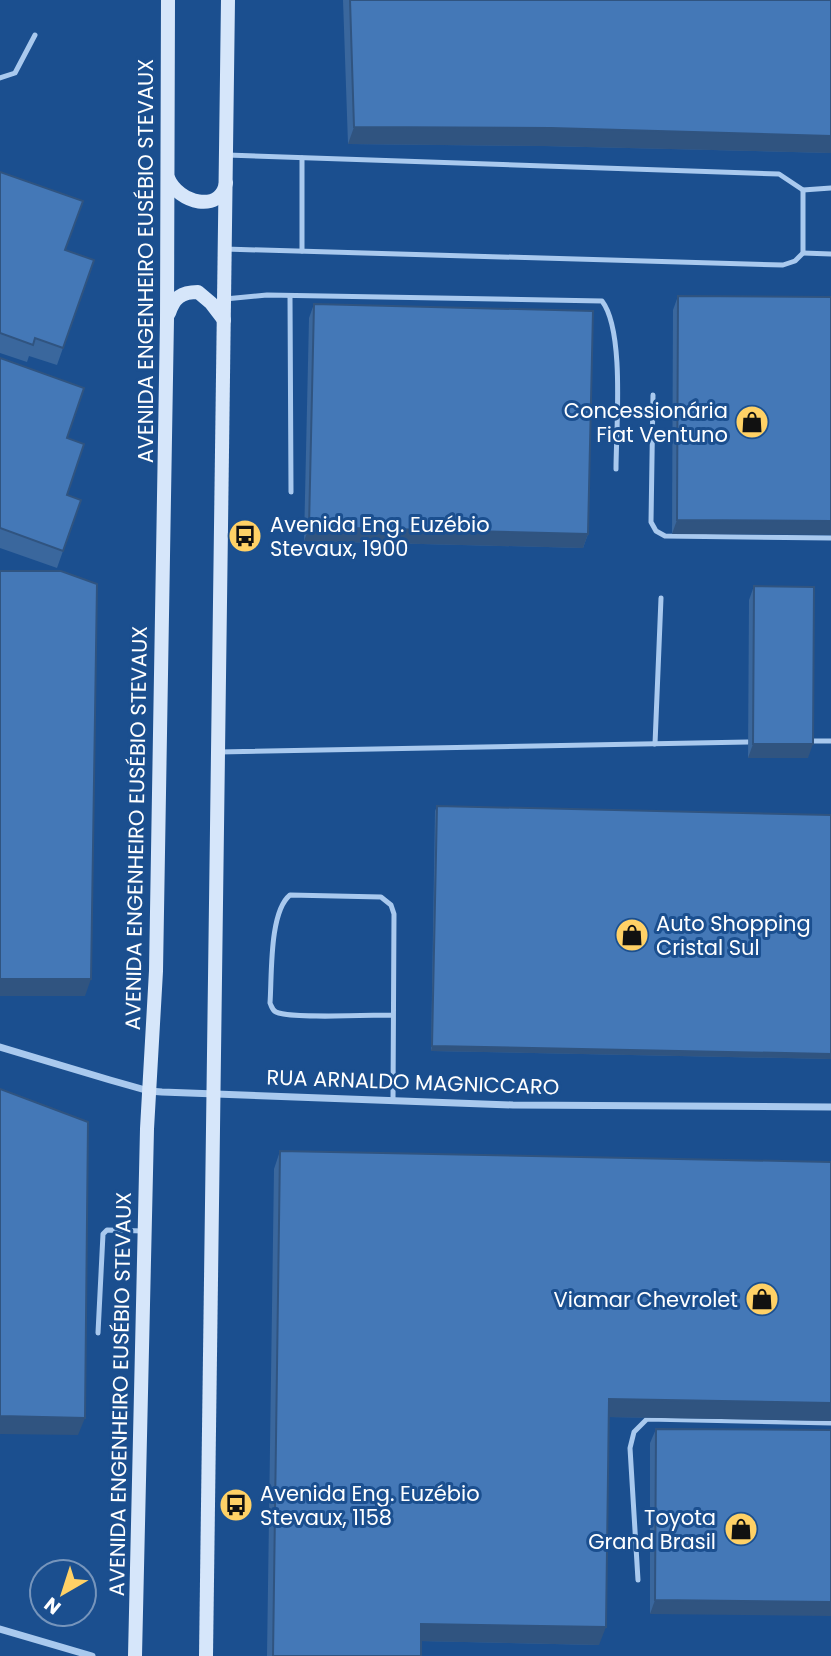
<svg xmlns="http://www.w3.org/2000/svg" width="831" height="1656" font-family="Poppins,sans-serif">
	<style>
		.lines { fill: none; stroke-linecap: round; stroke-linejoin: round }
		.lane { stroke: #a9c9ee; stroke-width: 5 }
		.street { stroke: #a9c9ee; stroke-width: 7 }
		.secondary { stroke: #d6e6fa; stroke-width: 14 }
		.wall { fill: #3a679d }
		.shaded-wall { fill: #305480 }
		.building { fill: #4478b7; stroke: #305480; stroke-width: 2 }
		.labels { text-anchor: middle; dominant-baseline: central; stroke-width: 6; stroke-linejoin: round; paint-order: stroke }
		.street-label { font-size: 21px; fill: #fff; stroke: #1b4f8f }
		.poi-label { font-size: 21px; fill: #fff; stroke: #1b4f8f; text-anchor: end }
	</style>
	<rect width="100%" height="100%" fill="#1b4f8f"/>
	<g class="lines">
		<!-- lane -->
		<g class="lane">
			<path d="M0,78l15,-5 20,-38"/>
			<path d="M227,155l552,19 24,16 28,-2"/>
			<path d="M225,249l558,16 12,-4 8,-8v-63"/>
			<path d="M302,251v-93"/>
			<path d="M803,253l28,1"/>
			<path d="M290,296l1,196"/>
			<path d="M225,299l42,-4 335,6c23,30 14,128 14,168"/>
			<path d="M653,395l-2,127 5,9 9,5 166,2"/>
			<path d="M808,741h23"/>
			<path d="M655,744l6,-146"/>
			<path d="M219,752l529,-10"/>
			<path d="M392,1015c-19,0 -104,4 -116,-3 -4,-2 -4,-5 -6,-9 2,-27 -1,-91 20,-108l91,2 10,8 3,9 -1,186"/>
			<path d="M98,1333l5,-99 4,-4 37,1"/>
			<path d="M638,1580l-8,-132 4,-16 13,-13 184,4"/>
		</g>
		<!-- street -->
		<g class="street">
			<path d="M0,1047l110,33 39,11 13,1 351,13 318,2"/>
			<path d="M0,1629l92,27"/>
		</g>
		<!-- secondary -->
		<g class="secondary">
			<path d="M168,178c11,26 52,35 58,5"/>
			<path d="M169,313c5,-15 12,-21 29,-21l13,11 13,17"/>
			<path d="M135,1656l12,-527 9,-158 11,-652 1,-319"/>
			<path d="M206,1656l22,-1656"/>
		</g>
	</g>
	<!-- wall -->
	<g class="wall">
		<path d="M343,0h488v153l-287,-7 -196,-2z"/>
		<path d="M0,172l65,78 29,10 -37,105 -28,-9 -2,6 -27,-9z"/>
		<path d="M678,296l153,1 -159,237 1,-224z"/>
		<path d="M314,304l274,230 -5,14 -279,-7 5,-223z"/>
		<path d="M0,358l67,80v57l14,5 -24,68 -57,-20z"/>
		<path d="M754,586l54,172h-60l1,-158z"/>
		<path d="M437,806l394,9v244l-400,-8 4,-240z"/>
		<path d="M280,1151l551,270 -222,-4 -10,228 -178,-4v15h-154l7,-487z"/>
		<path d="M656,1429l175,1 -181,184v-171z"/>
	</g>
	<!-- shaded-wall -->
	<g class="shaded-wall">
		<path d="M354,127l197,1 280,8v17l-287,-7 -196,-2z"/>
		<path d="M677,520l154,1v14l-159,-1z"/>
		<path d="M309,527l279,7 -5,14 -279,-7z"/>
		<path d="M753,744h60l-5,14h-60z"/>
		<path d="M0,979h91l-6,17h-85z"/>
		<path d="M432,1046l399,8v5l-400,-8z"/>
		<path d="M609,1399l222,4v18l-228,-4z"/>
		<path d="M0,1416l85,2 -7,17 -78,-1z"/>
		<path d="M655,1600l176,2v14l-181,-2z"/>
		<path d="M421,1624l185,3 -7,18 -184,-4z"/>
	</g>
	<!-- building -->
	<g class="building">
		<path d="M350,0h481v136l-280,-8 -197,-1z"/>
		<path d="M0,172l83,29 -18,49 29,10 -31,88 -28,-10 -2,7 -33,-12z"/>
		<path d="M678,296l153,1v224l-154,-1z"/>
		<path d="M314,304l279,7 -5,223 -279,-7z"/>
		<path d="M0,358l84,30 -17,50 17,6 -17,51 14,5 -18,51 -63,-23z"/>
		<path d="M0,571h61l36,13 -6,395h-91z"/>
		<path d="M754,586l60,1 -1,157h-60z"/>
		<path d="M437,806l394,9v239l-399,-8z"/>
		<path d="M0,1089l88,33 -3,296 -85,-2z"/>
		<path d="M280,1151l551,11v241l-222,-4 -3,228 -185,-3v32h-148z"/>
		<path d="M656,1429l175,1v172l-176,-2z"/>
	</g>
	<!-- icons -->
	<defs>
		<symbol id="shop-disc" viewBox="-11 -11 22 22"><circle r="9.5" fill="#ffd166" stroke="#1b4f8f"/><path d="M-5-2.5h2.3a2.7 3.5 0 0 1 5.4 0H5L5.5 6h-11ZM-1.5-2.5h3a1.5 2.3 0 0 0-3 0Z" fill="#111"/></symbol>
		<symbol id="bus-disc" viewBox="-11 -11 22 22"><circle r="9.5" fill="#ffd166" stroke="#1b4f8f"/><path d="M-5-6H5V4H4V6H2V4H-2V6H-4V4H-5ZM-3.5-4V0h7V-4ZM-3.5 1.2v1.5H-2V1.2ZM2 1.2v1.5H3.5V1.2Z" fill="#111"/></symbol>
	</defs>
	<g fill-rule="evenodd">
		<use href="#shop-disc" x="733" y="403" width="38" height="38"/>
		<use href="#bus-disc" x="226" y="517" width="38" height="38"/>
		<use href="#shop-disc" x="613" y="916" width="38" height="38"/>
		<use href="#shop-disc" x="743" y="1280" width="38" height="38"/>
		<use href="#bus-disc" x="217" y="1486" width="38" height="38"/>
		<use href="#shop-disc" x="722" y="1510" width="38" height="38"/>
	</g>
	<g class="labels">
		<!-- street labels -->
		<g class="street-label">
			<text transform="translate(145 261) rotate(-90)">AVENIDA ENGENHEIRO EUSÉBIO STEVAUX</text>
			<text transform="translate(136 828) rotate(-89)">AVENIDA ENGENHEIRO EUSÉBIO STEVAUX</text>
			<text transform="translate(413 1082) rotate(2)">RUA ARNALDO MAGNICCARO</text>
			<text transform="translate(120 1394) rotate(-89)">AVENIDA ENGENHEIRO EUSÉBIO STEVAUX</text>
		</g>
		<!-- poi labels -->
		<g class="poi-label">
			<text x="728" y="410">Concessionária<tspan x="728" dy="24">Fiat Ventuno</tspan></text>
			<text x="270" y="524" text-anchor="start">Avenida Eng. Euzébio<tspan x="270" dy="24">Stevaux, 1900</tspan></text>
			<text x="656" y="923" text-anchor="start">Auto Shopping<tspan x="656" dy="24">Cristal Sul</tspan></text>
			<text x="738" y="1299">Viamar Chevrolet</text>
			<text x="260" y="1493" text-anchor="start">Avenida Eng. Euzébio<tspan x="260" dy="24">Stevaux, 1158</tspan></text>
			<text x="716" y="1517">Toyota<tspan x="716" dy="24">Grand Brasil</tspan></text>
		</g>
	</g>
	<!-- north arrow -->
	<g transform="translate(63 1593) rotate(219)"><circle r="33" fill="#1b4f8f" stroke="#7695bc" stroke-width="2"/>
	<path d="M0-5L12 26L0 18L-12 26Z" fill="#ffd166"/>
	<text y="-10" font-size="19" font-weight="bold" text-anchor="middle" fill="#ffffff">N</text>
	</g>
</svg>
